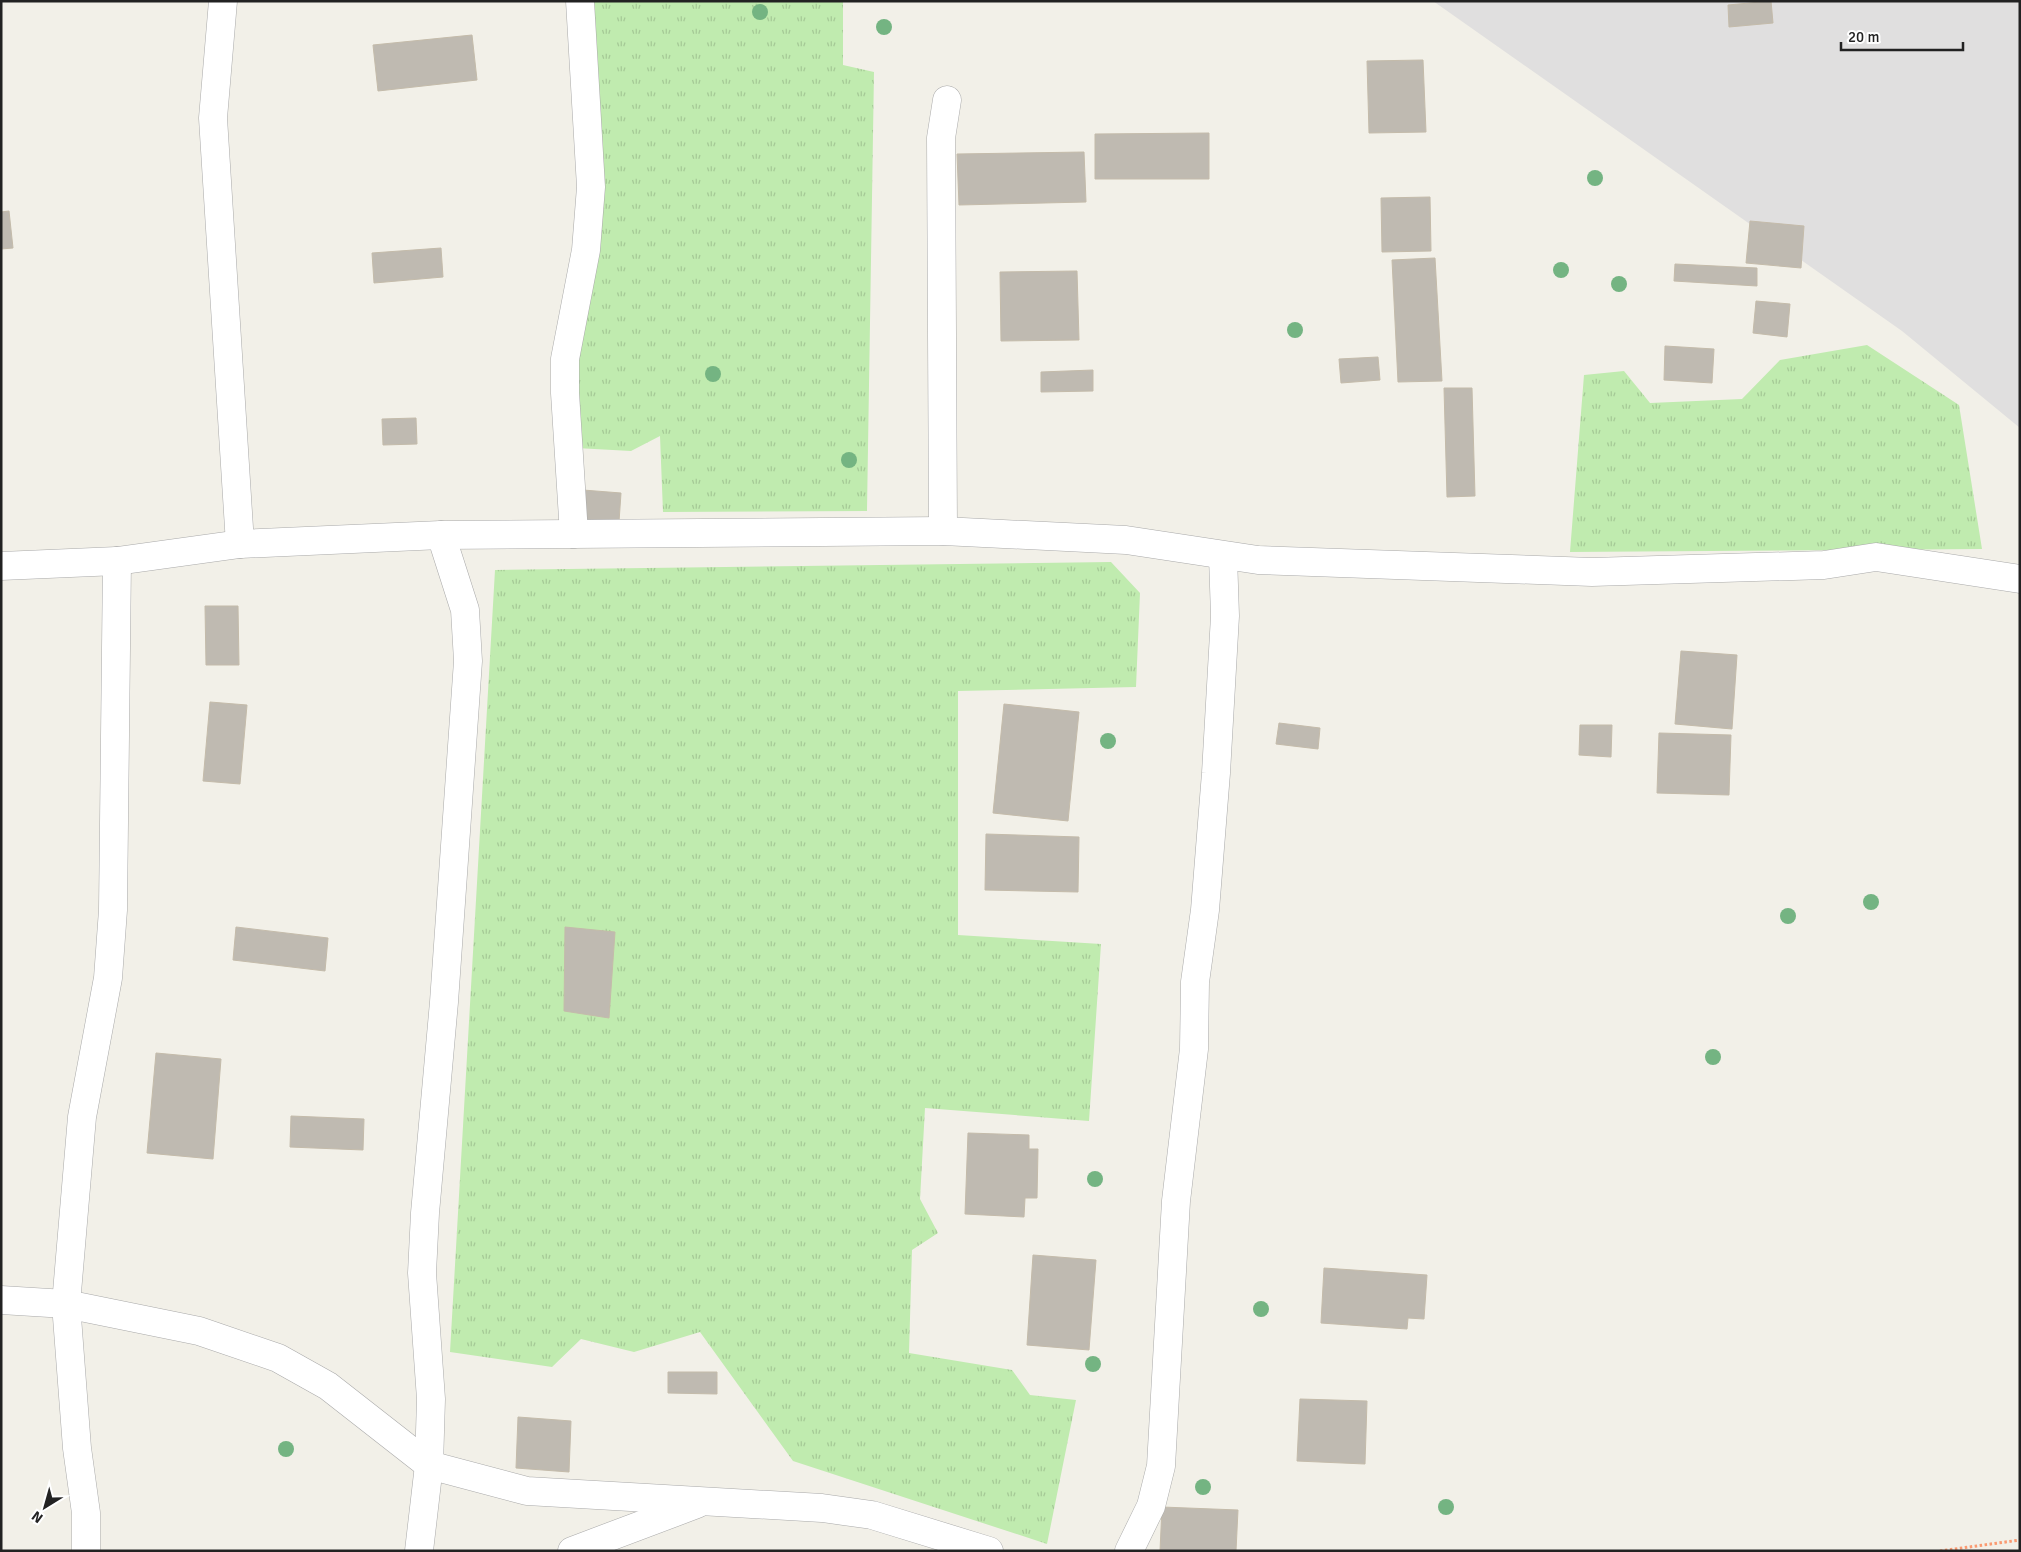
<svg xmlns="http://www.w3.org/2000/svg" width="2021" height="1552" font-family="Signika,sans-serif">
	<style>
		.residential { fill: #e0dfdf }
		.grass { fill: url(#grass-tufts) }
		.building { fill: #bfbab1; stroke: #c4bbaa }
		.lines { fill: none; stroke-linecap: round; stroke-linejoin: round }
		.minor-casing { stroke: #a9a9a9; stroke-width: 29 }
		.path { stroke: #fa9a71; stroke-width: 3; stroke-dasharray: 2.5 2.5; stroke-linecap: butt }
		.minor { stroke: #fff; stroke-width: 28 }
		.tree { fill: #74b482 }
	</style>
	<defs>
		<pattern id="grass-tufts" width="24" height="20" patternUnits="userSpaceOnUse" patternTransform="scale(1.25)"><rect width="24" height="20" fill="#c0ebaf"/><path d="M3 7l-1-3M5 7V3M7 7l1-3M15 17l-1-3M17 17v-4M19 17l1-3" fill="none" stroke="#a5c996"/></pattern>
	</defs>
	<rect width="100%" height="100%" fill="#f2f0e8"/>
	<!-- residential -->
	<path class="residential" d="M1433,1h587v427l-118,-97z"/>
	<!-- grass -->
	<g class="grass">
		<path d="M593,1h250v64l31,7 -7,439 -204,1 -3,-76 -29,15 -55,-3 -1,-87z"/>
		<path d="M1867,345l92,60 23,144 -412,3 14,-177 40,-4 26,32 92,-4 38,-39z"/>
		<path d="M1111,562l29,31 -4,94 -178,4v244l143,9 -12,177 -164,-13 -5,91 18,34 -26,17 -3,103 103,17 18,25 46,5 -29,144 -254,-83 -93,-129 -66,20 -53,-13 -29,28 -102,-15 45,-782z"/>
	</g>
	<!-- building -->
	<g class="building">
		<path d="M1771,1l2,22 -44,4 -1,-22z"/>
		<path d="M472,35l5,45 -99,11 -5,-46z"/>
		<path d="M1423,60l3,72 -57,1 -2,-72z"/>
		<path d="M1209,133v46h-114v-45z"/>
		<path d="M1084,152l2,50 -127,3 -2,-51z"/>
		<path d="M1430,197l1,54 -49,1 -1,-54z"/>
		<path d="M9,211l4,37 -12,1v-37z"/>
		<path d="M1750,221l54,5 -3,42 -55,-5z"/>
		<path d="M441,248l2,29 -69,6 -2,-30z"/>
		<path d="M1435,258l7,123 -44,1 -6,-122z"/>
		<path d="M1675,264l82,4v18l-83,-5z"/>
		<path d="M1077,271l2,69 -78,1 -1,-69z"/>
		<path d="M1756,301l34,3 -3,33 -34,-4z"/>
		<path d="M1665,346l49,3 -2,34 -48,-3z"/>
		<path d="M1378,357l2,23 -39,3 -2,-24z"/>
		<path d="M1093,370v21l-52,1v-20z"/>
		<path d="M1444,388h28l3,108 -28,1z"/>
		<path d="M416,418l1,26 -34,1 -1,-26z"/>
		<path d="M583,490l38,3 -2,29 -38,-2z"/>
		<path d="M205,606h33l1,59h-33z"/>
		<path d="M1681,651l56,4 -5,74 -57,-5z"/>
		<path d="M210,702l37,3 -7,79 -37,-3z"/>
		<path d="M1004,704l75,8 -11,109 -75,-8z"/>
		<path d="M1279,723l41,5 -2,21 -42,-5z"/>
		<path d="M1580,725h32l-1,32 -32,-2z"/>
		<path d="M1659,733l72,2 -2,60 -72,-2z"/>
		<path d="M986,834l93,3 -1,55 -93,-2z"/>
		<path d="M236,927l92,11 -3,33 -92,-11z"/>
		<path d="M565,927l50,5 -6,86 -45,-7z"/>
		<path d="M156,1053l65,6 -8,100 -66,-6z"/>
		<path d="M291,1116l73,3 -1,31 -73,-3z"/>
		<path d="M968,1133l61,2v14h9l-1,49h-12l-1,19 -59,-3z"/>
		<path d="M1033,1255l63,5 -7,90 -62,-5z"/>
		<path d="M1324,1268l103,7 -3,44 -16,-1 -1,11 -86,-6z"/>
		<path d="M668,1372h49v22l-49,-1z"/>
		<path d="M1300,1399l67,2 -2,63 -68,-3z"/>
		<path d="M518,1417l53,4 -2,51 -53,-4z"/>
		<path d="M1162,1507l76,3 -2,41h-76z"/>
	</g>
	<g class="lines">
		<defs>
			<g id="minor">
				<path d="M223,1l-10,117 27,426"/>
				<path d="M943,531l-2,-393 6,-38"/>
				<path d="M574,534l-9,-141v-34l21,-109 5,-63 -11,-186"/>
				<path d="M1,566l116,-5 123,-17 201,-9 502,-4 183,9 132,20 334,12 232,-7 52,-8 144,22"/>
				<path d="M1,1300l65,4 133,27 79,27 50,28 101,79 98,26 295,17 50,7 117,36"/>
				<path d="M86,1551v-38l-9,-65 -11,-144 16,-187 26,-139 5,-68 4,-349"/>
				<path d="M419,1551l10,-86 2,-66 -9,-126 3,-60 19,-211 24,-341 -3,-51 -24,-75"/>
				<path d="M572,1551l125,-47"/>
				<path d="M1129,1551l22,-45 10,-40 15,-265 18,-152 1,-67 10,-72 11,-137 9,-157 -2,-60"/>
			</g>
		</defs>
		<!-- minor casing -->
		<use href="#minor" class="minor-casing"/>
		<!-- path -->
		<path class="path" d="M1940,1551l80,-11"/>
		<!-- minor -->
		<use href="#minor" class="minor"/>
	</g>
	<!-- trees -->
	<g class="tree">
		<circle cx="760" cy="12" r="8"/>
		<circle cx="884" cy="27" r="8"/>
		<circle cx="1595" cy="178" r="8"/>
		<circle cx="1561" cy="270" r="8"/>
		<circle cx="1619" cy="284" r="8"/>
		<circle cx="1295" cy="330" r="8"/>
		<circle cx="713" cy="374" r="8"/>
		<circle cx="849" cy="460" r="8"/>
		<circle cx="1108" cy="741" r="8"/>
		<circle cx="1871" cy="902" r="8"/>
		<circle cx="1788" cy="916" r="8"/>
		<circle cx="1713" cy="1057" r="8"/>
		<circle cx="1095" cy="1179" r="8"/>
		<circle cx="1261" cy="1309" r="8"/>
		<circle cx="1093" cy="1364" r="8"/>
		<circle cx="286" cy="1449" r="8"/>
		<circle cx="1203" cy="1487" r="8"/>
		<circle cx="1446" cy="1507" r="8"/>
	</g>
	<!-- border -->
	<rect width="2021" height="1552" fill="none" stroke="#222222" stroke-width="5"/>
	<!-- north arrow -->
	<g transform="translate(45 1507) rotate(217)" stroke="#ffffff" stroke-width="4" paint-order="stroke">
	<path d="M0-4L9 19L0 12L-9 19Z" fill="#222222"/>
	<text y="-8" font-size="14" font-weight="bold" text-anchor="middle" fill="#222222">N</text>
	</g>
	<!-- scale -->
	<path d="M1841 42v8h122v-8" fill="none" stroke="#222222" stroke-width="2.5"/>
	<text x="1848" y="42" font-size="15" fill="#222222" stroke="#ffffff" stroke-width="4" paint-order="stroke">20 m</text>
</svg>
